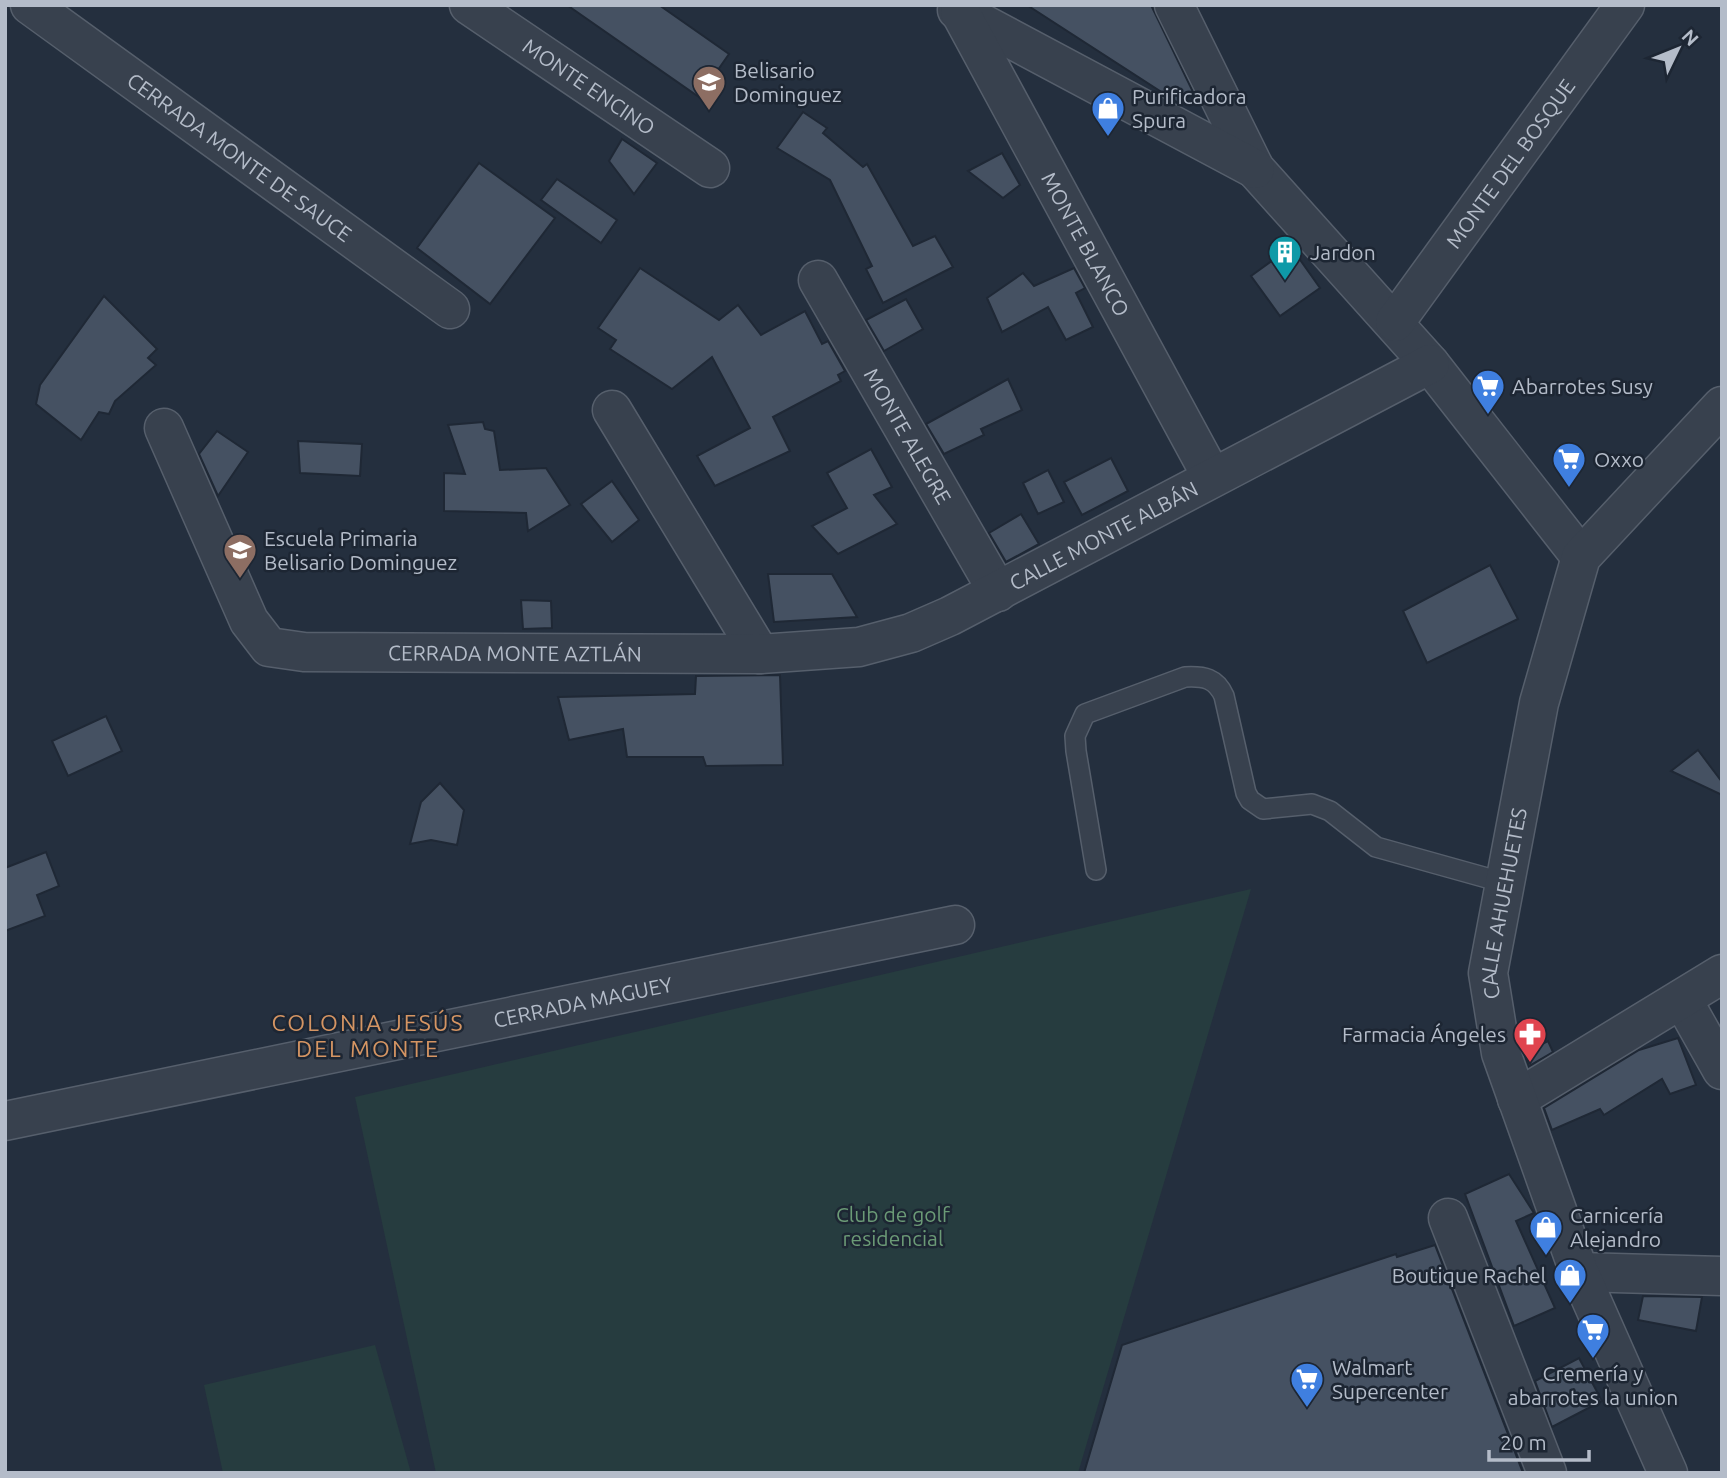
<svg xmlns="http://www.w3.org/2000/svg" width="1727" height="1478" font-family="Ubuntu,sans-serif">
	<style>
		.green { fill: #263c3f }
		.building { fill: #455162; stroke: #1f2835; stroke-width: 2 }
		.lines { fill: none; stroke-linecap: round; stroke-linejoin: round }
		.service-casing { stroke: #565f6c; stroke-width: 22 }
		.minor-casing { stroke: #565f6c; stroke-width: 41 }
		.service { stroke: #38414e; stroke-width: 19 }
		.minor { stroke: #38414e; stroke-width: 38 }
		.labels { text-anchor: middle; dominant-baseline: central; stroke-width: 5; stroke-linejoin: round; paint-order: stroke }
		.poi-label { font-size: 21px; fill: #b4bcc9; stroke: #1d2633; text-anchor: start }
		.street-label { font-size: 21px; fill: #b4bcc9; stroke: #1d2633 }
		.park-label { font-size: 21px; fill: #6b9a76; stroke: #1d2633 }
		.neighbourhood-label { font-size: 23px; letter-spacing: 2px; fill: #d59563; stroke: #1d2633 }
	</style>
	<rect width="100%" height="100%" fill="#242f3e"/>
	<!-- green -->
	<g class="green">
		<path d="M1251,889l-173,584h-642l-81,-376z"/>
		<path d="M375,1345l36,128h-188l-19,-88z"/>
	</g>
	<!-- building -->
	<g class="building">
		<path d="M567,5h92l70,49 -30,43z"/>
		<path d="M1027,5h124l43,89 -17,8z"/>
		<path d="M803,112l24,16 -4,5 40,34 4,-3 46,82 22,-10 18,31 -70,36 -17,-34 6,-3 -42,-86 -53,-32z"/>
		<path d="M622,139l35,24 -23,31 -25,-33z"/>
		<path d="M1002,153l18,32 -17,13 -35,-27z"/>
		<path d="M479,163l76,55 -65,86 -73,-56z"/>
		<path d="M557,179l60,41 -16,23 -60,-43z"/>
		<path d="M1291,247l29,41 -40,28 -29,-40z"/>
		<path d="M640,268l79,52 19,-15 23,30 44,-24 17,33 6,-3 17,30 -7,4 3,6 -68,36 17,34 -75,35 -18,-30 53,-28 -38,-71 -40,32 -62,-40 6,-9 -18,-12z"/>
		<path d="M1074,268l11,20 -9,5 17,34 -27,13 -18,-33 -46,25 -15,-34 36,-25 11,13z"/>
		<path d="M104,296l53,53 -9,9 8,7 -41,36 -6,13 -10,-2 -18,28 -45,-36 4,-19z"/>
		<path d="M906,299l17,30 -39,22 -18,-31z"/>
		<path d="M1008,379l14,31 -41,19 3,6 -40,19 -18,-30z"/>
		<path d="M483,422l2,7 9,2 6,39 46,-2 24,37 -42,26 -2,-18 -82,-2v-38l21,1 -17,-49z"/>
		<path d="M217,431l31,21 -30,44 -19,-42z"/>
		<path d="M298,441l64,3 -2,32 -60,-3z"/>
		<path d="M871,449l21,38 -18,8 23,29 -59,30 -26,-28 35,-18 -20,-35z"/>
		<path d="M1111,458l17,33 -46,24 -18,-33z"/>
		<path d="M1048,470l16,32 -26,12 -15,-31z"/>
		<path d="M612,481l27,39 -27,22 -31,-38z"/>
		<path d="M1021,514l18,30 -33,18 -17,-29z"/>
		<path d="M1490,565l28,54 -91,44 -24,-52z"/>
		<path d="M768,574h64l25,43 -83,5z"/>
		<path d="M521,600l30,1 1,27 -29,1z"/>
		<path d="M780,675l3,90 -77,1 -3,-9h-76l-4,-28 -54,11 -11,-43 137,-3 1,-18z"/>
		<path d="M106,716l16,35 -54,25 -16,-35z"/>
		<path d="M1698,750l24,32v13l-51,-24z"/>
		<path d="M440,783l24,27 -7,35 -26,-5 -21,4 11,-42z"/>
		<path d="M46,852l13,34 -22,9 8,21 -40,15v-63z"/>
		<path d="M1678,1038l18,47 -26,9 -8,-15 -58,36 -4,-6 -48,21 -8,-22 95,-58z"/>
		<path d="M1548,1041l5,11 -24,14 -5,-13z"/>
		<path d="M1509,1174l25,39 -18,8 39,87 -41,18 -49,-132z"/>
		<path d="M1435,1245l88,228h-439l38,-128 274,-91 1,3z"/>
		<path d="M1643,1296l59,1 -6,34 -58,-11z"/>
		<path d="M1579,1358l23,43 -50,26 -17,-46z"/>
	</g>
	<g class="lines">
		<defs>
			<path id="service" d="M1096,870l-20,-119 -1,-15 10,-22 100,-37c19,-1 31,1 39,19l22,97 4,7 13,9 49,-5 18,7 46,36 129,36"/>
			<g id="minor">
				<path id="s1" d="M30,5l420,304"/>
				<path id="s2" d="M469,5l241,163"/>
				<path d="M1174,5l81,164 175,195 151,193"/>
				<path d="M957,10l298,159"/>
				<path id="s3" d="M960,12l252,465"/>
				<path id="s4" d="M818,280l180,312"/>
				<path id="s5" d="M1395,322l230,-317"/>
				<path d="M612,410l148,244"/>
				<path id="s6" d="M164,428l85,193 20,26 35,5 456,2 99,-7 52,-14 39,-17 480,-252"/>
				<path d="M1682,999l40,71"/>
				<path d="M1517,1099l205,-125"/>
				<path id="s7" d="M5,1121l950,-196"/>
				<path d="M1448,1218l99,255"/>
				<path d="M1579,1272l143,4"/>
				<path id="s8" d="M1668,1473l-89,-201 -78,-219 -13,-80 51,-270 42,-146 141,-151"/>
			</g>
		</defs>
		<!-- service casing -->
		<use href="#service" class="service-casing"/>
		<!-- minor casing -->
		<use href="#minor" class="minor-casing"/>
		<!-- service -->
		<use href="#service" class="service"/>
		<!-- minor -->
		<use href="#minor" class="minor"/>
	</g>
	<!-- icons -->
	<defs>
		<symbol id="school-pin" viewBox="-11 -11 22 30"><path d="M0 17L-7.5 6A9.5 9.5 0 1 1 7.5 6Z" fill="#8d6e63" stroke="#1d2633"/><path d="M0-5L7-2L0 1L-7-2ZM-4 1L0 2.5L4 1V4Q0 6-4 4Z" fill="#fff"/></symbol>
		<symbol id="shop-pin" viewBox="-11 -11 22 30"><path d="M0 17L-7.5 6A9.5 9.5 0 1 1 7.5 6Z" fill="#3f7fe0" stroke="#1d2633"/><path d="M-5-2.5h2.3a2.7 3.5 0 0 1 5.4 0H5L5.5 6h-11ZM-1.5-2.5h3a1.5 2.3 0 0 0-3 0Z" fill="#fff"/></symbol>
		<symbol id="building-pin" viewBox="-11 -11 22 30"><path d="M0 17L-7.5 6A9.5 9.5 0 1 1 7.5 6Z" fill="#0f9aa8" stroke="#1d2633"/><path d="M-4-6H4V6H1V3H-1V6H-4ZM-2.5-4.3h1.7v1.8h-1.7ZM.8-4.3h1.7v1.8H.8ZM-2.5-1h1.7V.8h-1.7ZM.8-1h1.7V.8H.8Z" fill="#fff"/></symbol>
		<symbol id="supermarket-pin" viewBox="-11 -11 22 30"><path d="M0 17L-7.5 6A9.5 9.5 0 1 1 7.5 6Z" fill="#3f7fe0" stroke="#1d2633"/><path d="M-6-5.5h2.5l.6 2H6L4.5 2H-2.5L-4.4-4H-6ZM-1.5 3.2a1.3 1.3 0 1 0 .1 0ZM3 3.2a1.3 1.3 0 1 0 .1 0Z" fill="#fff"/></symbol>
		<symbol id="pharmacy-pin" viewBox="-11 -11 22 30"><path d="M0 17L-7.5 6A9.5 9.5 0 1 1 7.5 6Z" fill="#e0444e" stroke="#1d2633"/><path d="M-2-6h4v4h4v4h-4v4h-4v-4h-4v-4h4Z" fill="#fff"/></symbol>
	</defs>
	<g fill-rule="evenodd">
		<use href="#school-pin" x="690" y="63" width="38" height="52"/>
		<use href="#shop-pin" x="1089" y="89" width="38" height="52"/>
		<use href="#building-pin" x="1266" y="233" width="38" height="52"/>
		<use href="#supermarket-pin" x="1469" y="367" width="38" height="52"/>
		<use href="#supermarket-pin" x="1550" y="440" width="38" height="52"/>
		<use href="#school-pin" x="221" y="531" width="38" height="52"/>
		<use href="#pharmacy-pin" x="1511" y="1015" width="38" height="52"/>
		<use href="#shop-pin" x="1527" y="1208" width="38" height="52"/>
		<use href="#shop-pin" x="1551" y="1256" width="38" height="52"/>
		<use href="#supermarket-pin" x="1574" y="1311" width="38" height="52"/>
		<use href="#supermarket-pin" x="1288" y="1360" width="38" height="52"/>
	</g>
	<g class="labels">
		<!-- poi labels -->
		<g class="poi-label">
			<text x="734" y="70">Belisario<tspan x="734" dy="24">Dominguez</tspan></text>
			<text x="1132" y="96">Purificadora<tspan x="1132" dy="24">Spura</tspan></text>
			<text x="1310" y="252">Jardon</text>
			<text x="1512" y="386">Abarrotes Susy</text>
			<text x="1594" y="459">Oxxo</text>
			<text x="264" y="538">Escuela Primaria<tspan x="264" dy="24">Belisario Dominguez</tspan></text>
			<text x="1506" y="1034" text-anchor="end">Farmacia Ángeles</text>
			<text x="1570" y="1215">Carnicería<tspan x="1570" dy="24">Alejandro</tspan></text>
			<text x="1546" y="1275" text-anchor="end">Boutique Rachel</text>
			<text x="1332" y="1367">Walmart<tspan x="1332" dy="24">Supercenter</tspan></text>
			<text x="1593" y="1373" text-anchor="middle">Cremería y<tspan x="1593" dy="24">abarrotes la union</tspan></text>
		</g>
		<!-- street labels -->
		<g class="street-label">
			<text stroke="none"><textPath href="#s2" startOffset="145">MONTE ENCINO</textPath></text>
			<text stroke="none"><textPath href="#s1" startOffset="259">CERRADA MONTE DE SAUCE</textPath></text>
			<text stroke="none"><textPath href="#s5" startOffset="196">MONTE DEL BOSQUE</textPath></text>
			<text stroke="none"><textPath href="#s3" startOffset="264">MONTE BLANCO</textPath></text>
			<text stroke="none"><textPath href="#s4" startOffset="180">MONTE ALEGRE</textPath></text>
			<text stroke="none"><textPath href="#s6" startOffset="1104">CALLE MONTE ALBÁN</textPath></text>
			<text stroke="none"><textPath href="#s6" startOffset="490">CERRADA MONTE AZTLÁN</textPath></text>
			<text stroke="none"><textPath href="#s8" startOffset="604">CALLE AHUEHUETES</textPath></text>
			<text stroke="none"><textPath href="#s7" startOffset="590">CERRADA MAGUEY</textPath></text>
		</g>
		<!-- park labels -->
		<g class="park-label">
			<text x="893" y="1214">Club de golf<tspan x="893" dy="24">residencial</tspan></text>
		</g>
		<!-- neighbourhood labels -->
		<g class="neighbourhood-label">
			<text x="368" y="1022">COLONIA JESÚS<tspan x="368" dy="26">DEL MONTE</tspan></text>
		</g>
	</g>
	<!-- border -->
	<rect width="1727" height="1478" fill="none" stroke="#b4bcc9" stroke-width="14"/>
	<!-- north arrow -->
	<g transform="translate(1678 49) rotate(47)" stroke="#1d2633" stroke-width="5" paint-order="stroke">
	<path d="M0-5L12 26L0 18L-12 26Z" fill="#b4bcc9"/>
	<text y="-10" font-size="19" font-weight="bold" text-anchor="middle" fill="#b4bcc9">N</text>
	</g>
	<!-- scale -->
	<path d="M1489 1450v10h100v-10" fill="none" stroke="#b4bcc9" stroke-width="3.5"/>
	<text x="1500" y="1450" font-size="21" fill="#b4bcc9" stroke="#1d2633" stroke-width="5" paint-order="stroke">20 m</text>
</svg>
